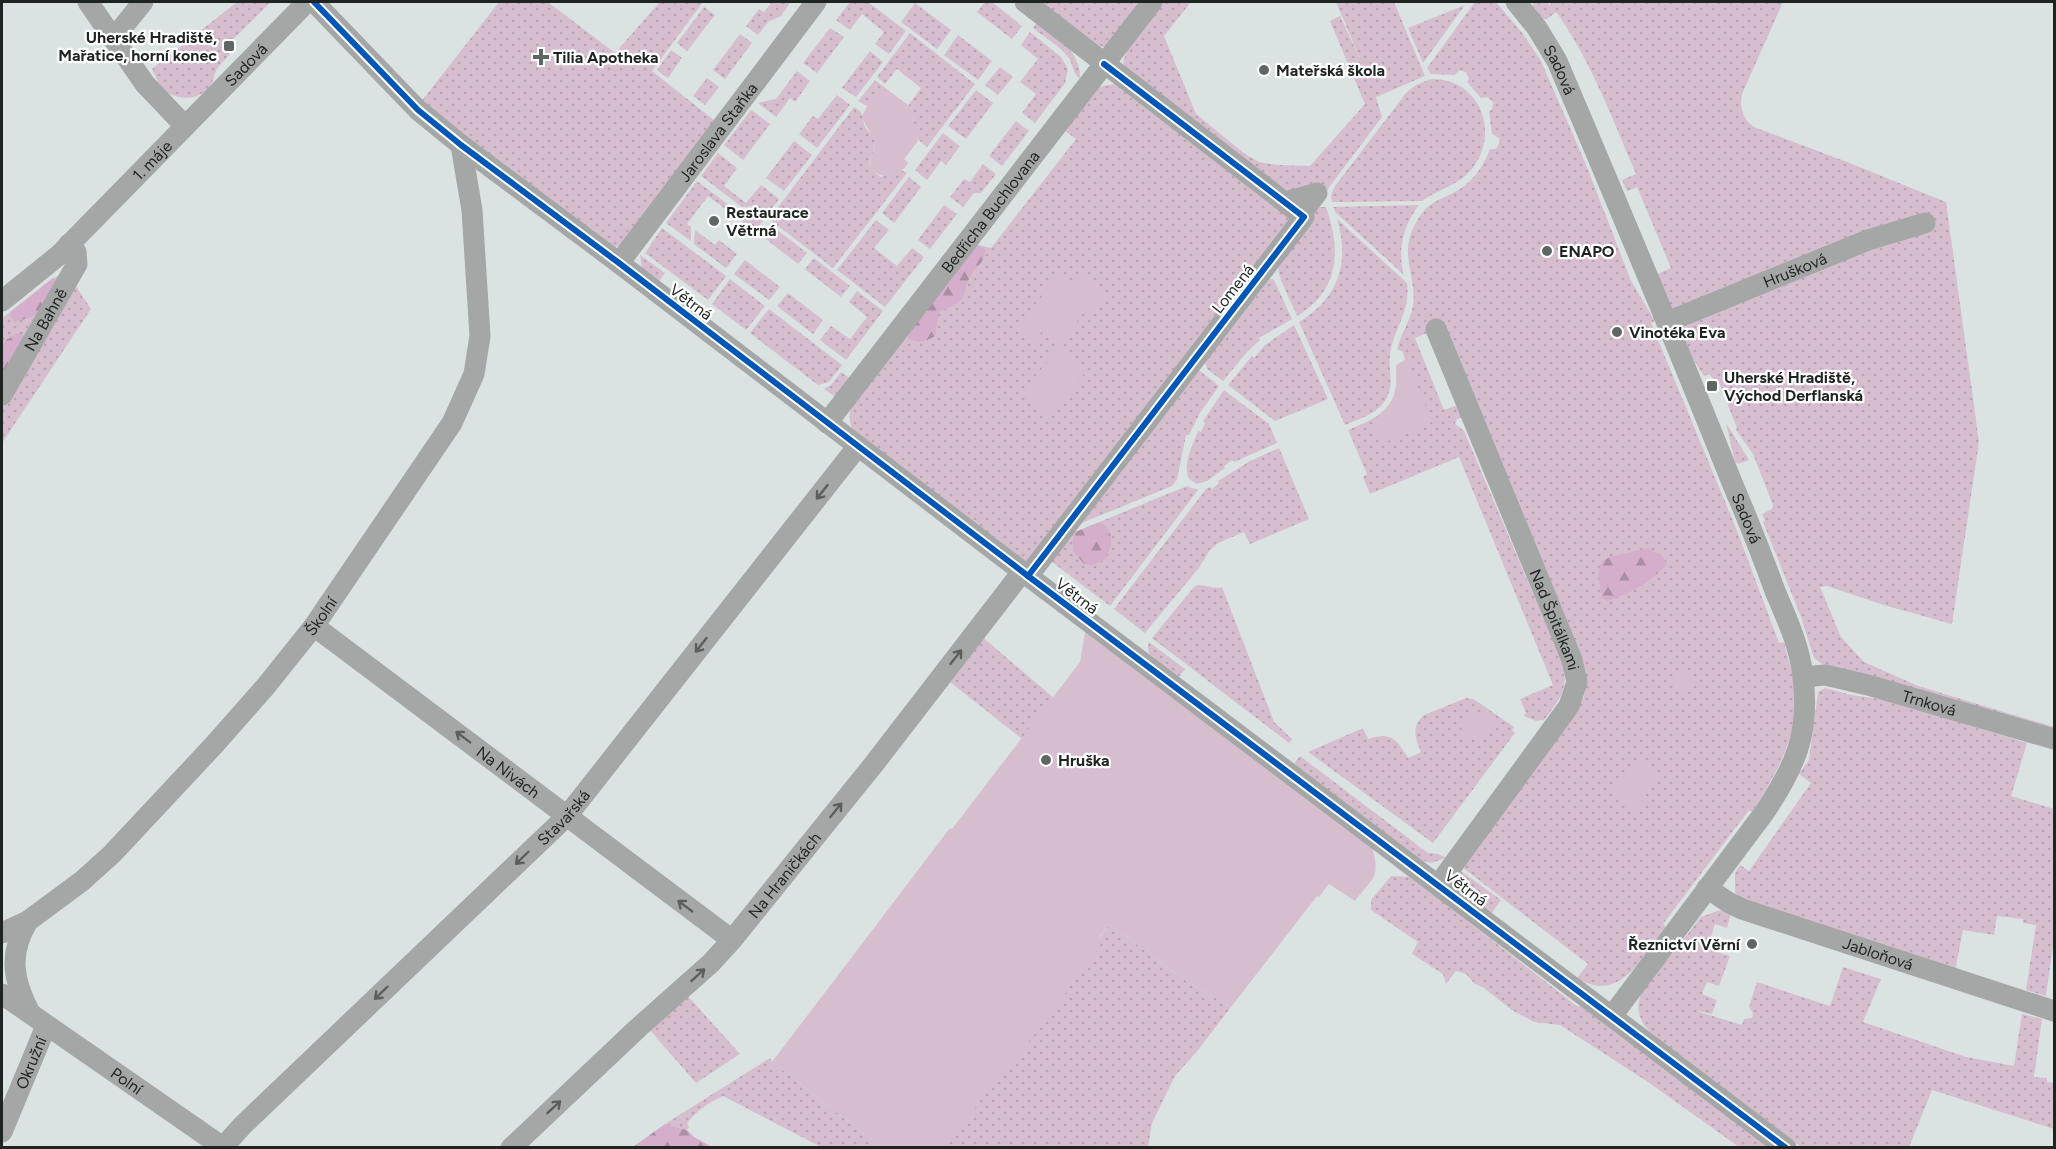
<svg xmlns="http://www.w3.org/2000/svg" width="2056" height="1149" font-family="Figtree,sans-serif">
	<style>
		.grass { fill: url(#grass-dots) }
		.forest { fill: url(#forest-firs) }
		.park { fill: #d6becf }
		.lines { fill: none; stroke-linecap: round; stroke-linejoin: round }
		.minor { stroke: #a5a7a6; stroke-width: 21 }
		.cycleway-casing { stroke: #fff; stroke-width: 10 }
		.cycleway { stroke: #0057b8; stroke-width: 6 }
		.oneway { stroke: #5a5f5d }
		.poi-dot { fill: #5f6765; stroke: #fff; stroke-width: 2 }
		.labels { text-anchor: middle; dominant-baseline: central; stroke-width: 4.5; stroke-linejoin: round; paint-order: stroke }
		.poi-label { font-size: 16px; font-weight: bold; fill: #1d2422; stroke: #fff; text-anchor: start }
		.street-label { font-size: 16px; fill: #1d2422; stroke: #fff }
	</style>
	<defs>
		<pattern id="grass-dots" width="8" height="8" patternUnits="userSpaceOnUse" patternTransform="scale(1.5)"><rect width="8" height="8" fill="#d6becf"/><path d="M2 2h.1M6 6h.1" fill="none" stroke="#b7a3b1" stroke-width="1.8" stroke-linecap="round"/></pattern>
		<pattern id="forest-firs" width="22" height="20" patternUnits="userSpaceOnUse" patternTransform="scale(1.5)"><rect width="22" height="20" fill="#d4aeca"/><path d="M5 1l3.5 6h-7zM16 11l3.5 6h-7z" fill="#ab8da4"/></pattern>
	</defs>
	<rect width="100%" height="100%" fill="#dae3e1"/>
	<!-- grass -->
	<g class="grass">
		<path d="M237,2h34l-45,44 4,8c-4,5 -10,10 -13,15 -3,5 -3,12 -7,17 -14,19 -40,12 -55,-1l3,-3 -6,-13z"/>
		<path d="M499,2h49l67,51 45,-51h43l-51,69 63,50 -91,124 -15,3 -192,-141z"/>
		<path d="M772,2l18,1 -9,13 -13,6 -10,13 -12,-9 13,-17 5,3z"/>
		<path d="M850,2h18l38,29 -17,23 -14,-10 9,-12 -22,-18 -12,16 -14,-10z"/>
		<path d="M985,2h7l30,24 -10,13 -35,-27z"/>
		<path d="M1041,2h111l-38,49 -16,-6z"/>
		<path d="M1162,2h29l-27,34 32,78 49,40 14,8 18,3 33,1 55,-62 -35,-83 10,-5 21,45 -25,-59h58l31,74 -49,21 6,20 -55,73 -38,2 -162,-118 -4,-12 5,-14z"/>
		<path d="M1475,2h21l27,32 18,27 46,106 44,114 24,40 -4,2 85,205 43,115 5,-1c3,15 9,30 11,45 5,47 -19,88 -43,125l-3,-2 -86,114 3,3c-23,29 -46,78 -89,51l11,-14 -126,-97 103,-139 19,-31 2,-17 -149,-351 -22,9 29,72 16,-6 5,12 -8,3 -2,5 9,7 99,233c6,27 -4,36 -19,56l-8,1 -12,-5 2,-3 -6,-14 33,-14 -94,-228 -89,37 -7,-17 4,-3 -19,-44c35,-15 52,-22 48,-65l9,-5 -2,-8 -6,-3c4,-15 13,-28 16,-43 4,-32 -16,-53 4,-85 12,-21 25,-21 43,-32 15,-10 24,-24 30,-40h6l3,-6v-5l-7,-4 -3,-22 3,-3 1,-7 -6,-5 -6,1 -14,-16 2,-3 -2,-6 -7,-3 -6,5 -23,-1 -4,-6z"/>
		<path d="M1533,2h14l3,3 2,-3h231l-41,92c-3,13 1,25 12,33l93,35 99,40 33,240 -27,182 -65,-18 -60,-20 -7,1 21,50 23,25 54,24 136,41v3l-229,-64 -11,-8 -13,-41 -38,-95 2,-1 -3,-7 10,-5 1,-4 -20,-51 -17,-24 1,-2 -18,-46h-3l-7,-8 -5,2 -11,-17 -36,-85 14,-6 -34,-81 -10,4 -5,-11 14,-6c-23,-54 -44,-110 -77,-158l-3,-4 -9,7h-5l-9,-11z"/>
		<path d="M915,3l36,27 -14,19 -36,-27z"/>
		<path d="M1465,5l-42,58 -15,-35z"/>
		<path d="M704,7l11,8 -28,36 -10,-8z"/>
		<path d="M1037,22c20,16 44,29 43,57 -8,-6 -6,-14 -12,-22 -8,-11 -24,-20 -35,-29z"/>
		<path d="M830,28l14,9 -27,36 -14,-10z"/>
		<path d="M1030,32l31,25 7,12 -3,14 -30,40 -13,-10 14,-19 -16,-12 18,-23 -17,-14z"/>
		<path d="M910,33l65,51 -48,63 -11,-9 2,-10 -6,-7 2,-3 -9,-8 16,-22 -24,-19 -12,15 -8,-7z"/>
		<path d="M740,34l12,9 -27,36 -12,-9z"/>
		<path d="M958,35l34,26 -14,19 -34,-25z"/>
		<path d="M671,50l11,8 -14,20 -11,-8z"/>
		<path d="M870,51l13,11 -27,35 -14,-9z"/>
		<path d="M1000,67l13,10 -15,18 -13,-10z"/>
		<path d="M797,71l13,10 -15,21 -5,-4 -14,19 -18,-14 18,-4z"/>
		<path d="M707,78l12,9 -14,18 -12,-9z"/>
		<path d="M1431,79c49,-1 70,54 41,90 -13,16 -33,20 -50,32l-90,1 -1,-7 4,-9 71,-93 10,-8z"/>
		<path d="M875,80l9,7 -16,20 -10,-6z"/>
		<path d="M1114,84l177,135 -262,345 -176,-134c-4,-8 -4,-14 -2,-22l124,-164 16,4 85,-109 -12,-9 34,-43z"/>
		<path d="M976,90l17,13 -27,36 -18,-13z"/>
		<path d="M837,95l13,10 -33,43 -18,-14 14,-18 5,3z"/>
		<path d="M854,107c2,2 6,3 7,6 3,3 2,10 4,14 4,6 10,8 10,16 -1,17 -15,19 6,34l20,-7 6,3 -74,95 -64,-49z"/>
		<path d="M751,110l19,14 -27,36 -19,-15z"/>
		<path d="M1016,121l13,10 -27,35 -13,-10z"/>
		<path d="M943,133l17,13 -14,19 -5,-4 -14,19 -12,-10z"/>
		<path d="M794,141l18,14 -28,36 -18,-13z"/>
		<path d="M718,153l19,15 -13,18 22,17 15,-18 18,14 -13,17 -14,-10 -10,1 -41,-31z"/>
		<path d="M983,164l13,10 -15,19h-7l-11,14 -13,-10 14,-18 6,3z"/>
		<path d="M909,177l12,10 -27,36 -12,-10z"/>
		<path d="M697,181l41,31 14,-1 12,8 -9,12 -47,-35 -21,28 4,3v14l-25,-18z"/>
		<path d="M944,205l13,9 -27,35 -12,-9z"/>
		<path d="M1419,205c-16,21 -22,45 -15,70l-69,-63 -2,-5z"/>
		<path d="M1316,207h10c15,43 14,83 -29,109l-17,-38 -2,-10z"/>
		<path d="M1337,219l70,64c4,29 -14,46 -17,72 -2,16 5,31 -5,46 -9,13 -26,18 -40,24l-46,-103c40,-24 51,-60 38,-103z"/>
		<path d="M876,220l13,10 -15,18 23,18 15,-18 12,9 -39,50 -48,-37z"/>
		<path d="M771,225l36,28 -9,11 -36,-28z"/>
		<path d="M662,228l64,48 -18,24 -63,-47z"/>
		<path d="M695,230l20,15 4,-5 18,14 -11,14 -32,-24z"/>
		<path d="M640,255l25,18 -8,11 -15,-15z"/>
		<path d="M814,258l36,28 -9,11 -36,-28z"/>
		<path d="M745,260l35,27 -11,13 -35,-26z"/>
		<path d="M67,273l-65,113v-68l51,-40z"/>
		<path d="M730,279l35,27 -19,24 -34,-26z"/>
		<path d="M1270,279h3l2,3 17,37 -33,19 1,2 -13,12 -24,29 -16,-12 -2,-7z"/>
		<path d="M72,280l19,29 -89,134v-42z"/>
		<path d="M857,291l26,20 -37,49 -26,-20 11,-14 19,13 17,-22 -18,-15z"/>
		<path d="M788,293l35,27 -10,14 -36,-28z"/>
		<path d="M769,309l73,56 -13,17 -11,3 -68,-52z"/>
		<path d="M1294,325l34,74 -53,22 -47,-36 24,-29 2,2 11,-13z"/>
		<path d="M1199,370l20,16 -19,27 -11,22h-3l-9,44 -5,7 -95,39z"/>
		<path d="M841,372l11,8 -17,17 -11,-8 7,-4z"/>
		<path d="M1224,390l45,34 8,19 -43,19 -2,-2 -8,6 1,2 -18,13 -10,3 -8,-5c-7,-15 4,-34 9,-48l3,1 4,-9 -2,-2z"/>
		<path d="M1726,423l23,37 -10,4 -4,-2z"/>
		<path d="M1279,448l30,71 -59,25 -6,-12 -26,11 -8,7 -12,19 -53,64 -31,-24 92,-120 4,-2 2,2 7,-6 -1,-2 32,-20z"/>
		<path d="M1187,486l11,4 -88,116 -62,-47 17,-23z"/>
		<path d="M1199,585c8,0 17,5 23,2l52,135 18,17 -3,4 -137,-105 42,-51z"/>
		<path d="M980,635l75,64 -33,40 -77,-61z"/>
		<path d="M1149,642l36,27 -7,9c-12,-9 -35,-19 -29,-36z"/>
		<path d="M1825,688l26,7 37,5 139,43 -16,53 43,13v130l-8,57 -20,-6 10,-65 -13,-2v-4l-26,-3 -3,19 -31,-5 -8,41 -215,-72 -5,-7v-19l5,-8 9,6 62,-88 -12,-9 10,-14 9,-68z"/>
		<path d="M1466,698l7,1 5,3 36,25 -2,3 3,3 -82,110 -125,-91 55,-24 5,11c25,-8 28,1 40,19l13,-6c-6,-15 -10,-25 3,-37z"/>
		<path d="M1300,756l128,97 11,1 7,4 -15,5 -10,-3 -127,-96z"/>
		<path d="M1461,871l40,29 -10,14c-15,-12 -36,-22 -30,-43z"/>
		<path d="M1391,876l20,1 167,130 4,-2 187,142h-30l-91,-65 -88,-57 -26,-3 -22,-12 -28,-22 -10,-5 -8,-9 -10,-3 -10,13 -3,-10 -31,-20 6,-12 -47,-32v-10z"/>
		<path d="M1726,910l5,2 -4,16 -12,-4 -8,25 23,7 -11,30 -12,-4 -5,12 15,6 -5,14 -19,-4 49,15 2,-6 8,-1 1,-5 -4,-6 8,-25 73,24 13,-39 38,12 -18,43 103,35 48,9 8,-52 20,5 -8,58 13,1v4l7,1v46l-122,-39 -23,57h-108l-146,-110c-33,-30 -10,-50 10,-80l3,2 33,-42 16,-6z"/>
		<path d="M1110,924l76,57 45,26 -33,43 -23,26 -23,47 -4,24 -216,1z"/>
		<path d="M686,994l54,60 -44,29 -47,-54z"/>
		<path d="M770,1058l2,4 109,85h-60l-98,-51c-15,7 -25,14 -36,27l2,4 -2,3 -22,-6z"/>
	</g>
	<!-- forest -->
	<g class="forest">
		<path d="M975,244l11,6c-4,17 -11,16 -17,29 -4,8 -3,16 -10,23 -5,5 -13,5 -20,11l-4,23c-10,6 -17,8 -27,2l5,-13z"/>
		<path d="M53,278l4,3 -20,34 -22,7 -5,-6 2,-5z"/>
		<path d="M18,333l7,3 -23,50v-39l4,-7z"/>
		<path d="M1097,523l7,1c11,14 8,19 2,35l-13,6 -9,-1 -11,-13v-18z"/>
		<path d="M1648,548l14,8 5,8c-16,18 -36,29 -59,37l-6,-3 -4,-24 3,-12 9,-5z"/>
		<path d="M665,1124l22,6 7,7 18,10h-79z"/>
	</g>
	<!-- park -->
	<g class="park">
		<path d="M884,87l24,18 -3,5 9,8 -2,3 5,4 2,7 -3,6 2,3 -14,18 4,4c-8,14 -25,19 -37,5 -3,-12 4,-14 4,-25 0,-6 -11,-18 -13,-27l5,-9z"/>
		<path d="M1060,272l15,13 9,-10 23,19 -12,16 -12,4 -23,30 -17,-14 -10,14 -17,-14z"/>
		<path d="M1060,346l28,23 -38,47 -28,-23z"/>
		<path d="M1408,360l24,62 -50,22 -11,-23c23,-17 27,-26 25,-54z"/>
		<path d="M1085,632l287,215c9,31 1,30 -17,54l-26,-17 -10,13 -2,-1 -86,111 -45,-26 -76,-57 -11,13 5,3 -64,88 -97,119h-62l-109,-85 178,-234 2,1 128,-167z"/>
		<path d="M1684,669l14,11 -11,14 -14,-10z"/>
		<path d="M1487,713l7,6c-1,16 -21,26 -33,13l1,-8 9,-8z"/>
		<path d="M1639,759l22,16 -27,37 -23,-17z"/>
	</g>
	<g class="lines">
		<!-- minor -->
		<g class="minor">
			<path d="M88,2l57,82 40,42"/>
			<path d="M314,2l104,108 43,35 158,118 409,313 758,572"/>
			<path d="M1025,2l279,215 -276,359"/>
			<path id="s1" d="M1516,2l21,26 20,33c60,141 119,282 176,424 15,35 29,70 42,106 12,28 25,56 28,86 7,57 -8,90 -39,136l-152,203"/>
			<path d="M113,39l30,-37"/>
			<path d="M1285,202l32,-9 -16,21"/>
			<path id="s2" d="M619,263l197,-261"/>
			<path id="s3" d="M2,301l57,-46 248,-253"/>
			<path id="s4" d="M1667,322l201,-82 57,-17"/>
			<path id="s5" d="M1436,329l136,331 5,22 -8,24 -130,178"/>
			<path id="s6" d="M2,395l75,-131 -1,-12 -7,-8"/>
			<path id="s7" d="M827,423l325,-421"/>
			<path id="s8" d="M314,626l418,314"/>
			<path id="s9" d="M1803,677l22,-2 43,10 186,54"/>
			<path id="s10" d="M1707,888l21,14 14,7 312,102"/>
			<path d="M28,921c-20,33 -15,59 2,92"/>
			<path id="s11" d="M2,933l26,-12 54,-40 30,-27 102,-109 52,-59 48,-60 138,-203 22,-49 6,-38 -8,-126 -11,-65"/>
			<path id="s12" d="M2,994l222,154"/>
			<path id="s13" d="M2,1132l44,-106"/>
			<path id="s14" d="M223,1147l20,-22 324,-309 291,-370"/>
			<path id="s15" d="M511,1148l127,-120 73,-65 21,-23 142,-176 148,-192"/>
		</g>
		<defs>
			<g id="cycleway">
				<path d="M314,2l104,108 43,35 158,118 409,313 758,572"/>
				<path d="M1028,576l276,-359 -200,-153"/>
			</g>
		</defs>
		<!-- cycleway casing -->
		<use href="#cycleway" class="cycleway-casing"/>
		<!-- cycleway -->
		<use href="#cycleway" class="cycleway"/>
	</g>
	<!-- one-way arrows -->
	<defs><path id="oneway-shaft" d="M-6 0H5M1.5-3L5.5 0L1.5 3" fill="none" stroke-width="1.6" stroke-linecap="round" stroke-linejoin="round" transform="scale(1.5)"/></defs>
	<g class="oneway">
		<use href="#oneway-shaft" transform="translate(822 492) rotate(128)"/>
		<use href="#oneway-shaft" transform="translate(701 645) rotate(128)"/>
		<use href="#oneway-shaft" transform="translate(956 657) rotate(-52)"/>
		<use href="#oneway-shaft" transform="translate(463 737) rotate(-143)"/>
		<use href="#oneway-shaft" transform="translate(836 810) rotate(-51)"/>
		<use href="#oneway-shaft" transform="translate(522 858) rotate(136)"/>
		<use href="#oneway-shaft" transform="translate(685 906) rotate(-143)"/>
		<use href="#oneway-shaft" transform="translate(698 975) rotate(-42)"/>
		<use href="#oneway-shaft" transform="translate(381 993) rotate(136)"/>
		<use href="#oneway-shaft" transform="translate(554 1107) rotate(-43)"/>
	</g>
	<!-- markers -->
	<g class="poi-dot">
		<rect x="223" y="40" width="12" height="12" rx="3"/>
		<path d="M538 48h6v6h6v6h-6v6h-6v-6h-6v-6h6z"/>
		<circle cx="1264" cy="70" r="6"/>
		<circle cx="714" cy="221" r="6"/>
		<circle cx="1547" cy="251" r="6"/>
		<circle cx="1617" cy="332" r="6"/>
		<rect x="1706" y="380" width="12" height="12" rx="3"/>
		<circle cx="1046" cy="760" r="6"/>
		<circle cx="1752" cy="944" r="6"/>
	</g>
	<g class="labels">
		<!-- poi labels -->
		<g class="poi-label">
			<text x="217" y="37" text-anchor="end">Uherské Hradiště,<tspan x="217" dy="18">Mařatice, horní konec</tspan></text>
			<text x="553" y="57">Tilia Apotheka</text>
			<text x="1276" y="70">Mateřská škola</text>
			<text x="726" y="212">Restaurace<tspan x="726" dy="18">Větrná</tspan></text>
			<text x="1559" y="251">ENAPO</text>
			<text x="1629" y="332">Vinotéka Eva</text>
			<text x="1724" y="377">Uherské Hradiště,<tspan x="1724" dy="18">Východ Derflanská</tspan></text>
			<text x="1058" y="760">Hruška</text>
			<text x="1740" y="944" text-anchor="end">Řeznictví Věrní</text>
		</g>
		<!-- street labels -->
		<g class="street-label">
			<text stroke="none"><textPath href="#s3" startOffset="340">Sadová</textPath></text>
			<text stroke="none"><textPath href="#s1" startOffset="81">Sadová</textPath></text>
			<text stroke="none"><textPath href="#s2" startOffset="164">Jaroslava Staňka</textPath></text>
			<text stroke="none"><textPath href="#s3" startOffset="206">1. máje</textPath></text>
			<text stroke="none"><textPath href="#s7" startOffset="267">Bedřicha Buchlovana</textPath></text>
			<text stroke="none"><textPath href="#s4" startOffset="138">Hrušková</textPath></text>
			<text transform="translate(1233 289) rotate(-52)">Lomená</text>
			<text transform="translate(691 302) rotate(37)">Větrná</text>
			<text stroke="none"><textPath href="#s6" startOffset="87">Na Bahně</textPath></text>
			<text stroke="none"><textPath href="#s1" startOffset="567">Sadová</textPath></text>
			<text transform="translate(1077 596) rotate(37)">Větrná</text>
			<text stroke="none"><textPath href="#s11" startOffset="453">Školní</textPath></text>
			<text stroke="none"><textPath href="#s5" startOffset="314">Nad Špitálkami</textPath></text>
			<text stroke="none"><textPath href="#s9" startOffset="130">Trnková</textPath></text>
			<text stroke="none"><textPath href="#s8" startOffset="243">Na Nivách</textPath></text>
			<text stroke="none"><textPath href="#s14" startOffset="474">Stavařská</textPath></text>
			<text stroke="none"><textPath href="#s15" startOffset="387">Na Hraničkách</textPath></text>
			<text transform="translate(1466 888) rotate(37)">Větrná</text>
			<text stroke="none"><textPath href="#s10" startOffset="184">Jabloňová</textPath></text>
			<text stroke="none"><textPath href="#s13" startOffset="75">Okružní</textPath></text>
			<text stroke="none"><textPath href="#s12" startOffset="152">Polní</textPath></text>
		</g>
	</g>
	<!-- border -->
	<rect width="2056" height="1149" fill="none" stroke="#1d2422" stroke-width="6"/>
</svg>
